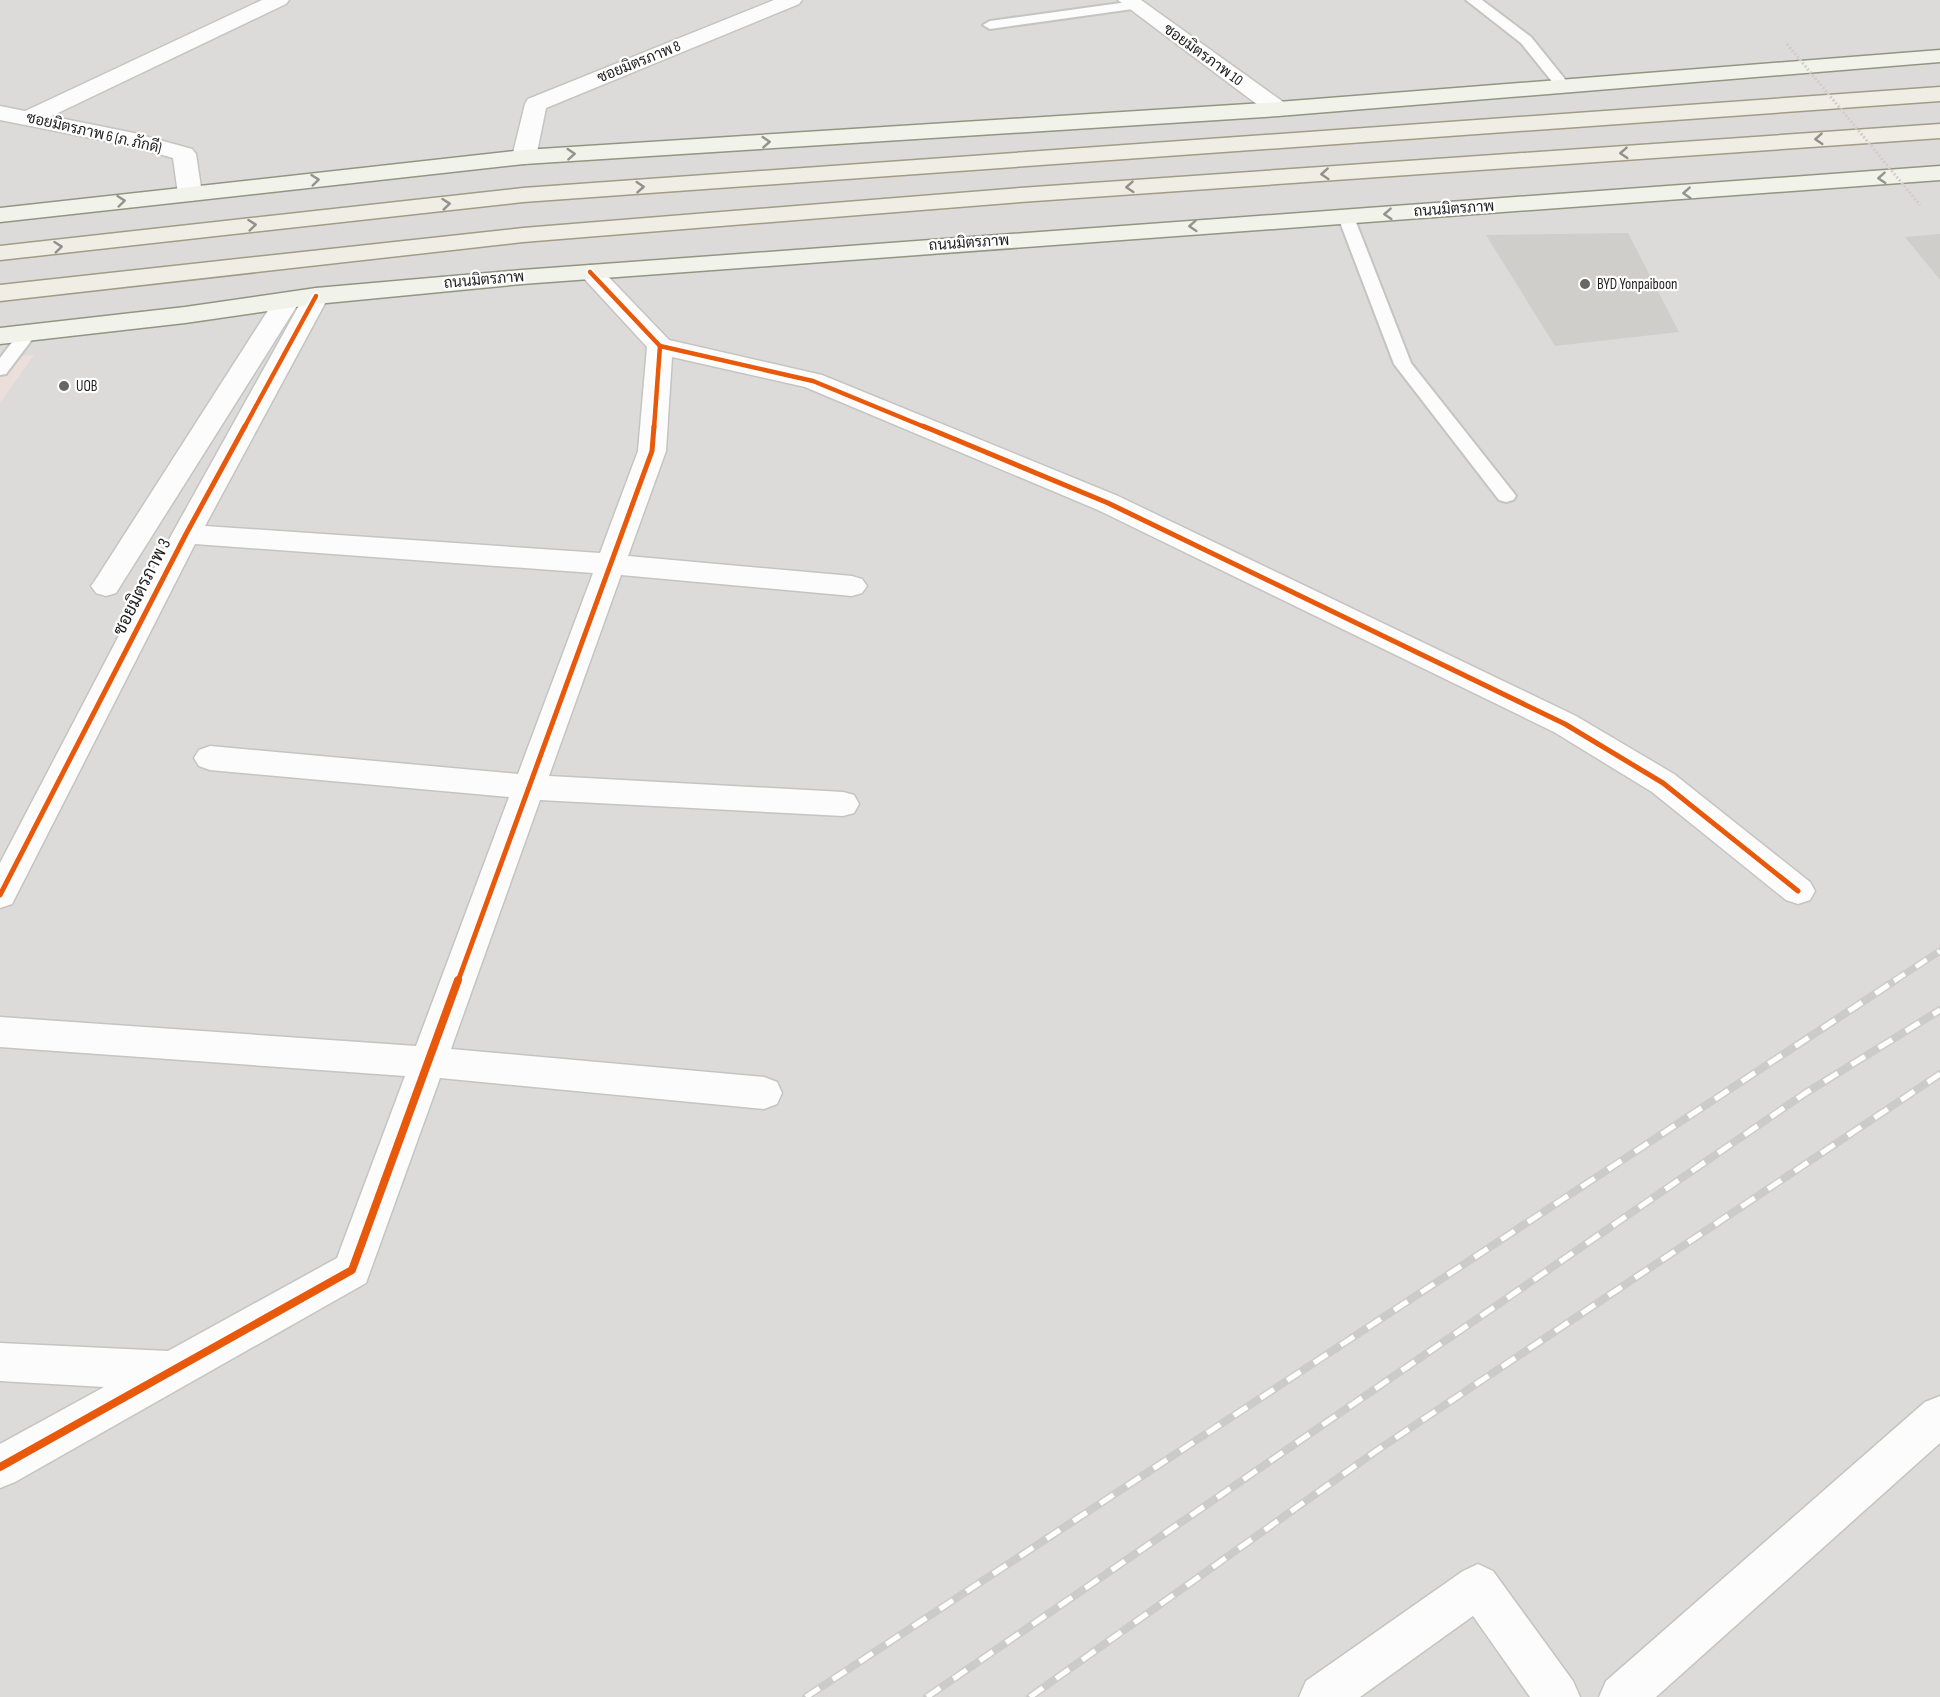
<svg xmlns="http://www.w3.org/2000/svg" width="1940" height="1697" font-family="'Sofia Sans Condensed',Sarabun,sans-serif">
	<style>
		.residential { fill: #dcdbd9 }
		.commercial { fill: #eadfda }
		.building { fill: #d0cecb }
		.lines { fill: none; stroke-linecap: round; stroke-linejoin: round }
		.service-casing { stroke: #c4c4c2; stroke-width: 4 }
		.minor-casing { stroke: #c4c4c2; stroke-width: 3 }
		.tertiary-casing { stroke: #c4c4c2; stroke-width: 3 }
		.secondary-casing { stroke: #919681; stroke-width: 3 }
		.primary-casing { stroke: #a19c86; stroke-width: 3 }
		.service { fill: #fcfcfc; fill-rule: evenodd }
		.minor { fill: #fcfcfc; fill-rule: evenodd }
		.tertiary { fill: #fcfcfc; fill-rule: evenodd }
		.secondary { fill: #f1f3eb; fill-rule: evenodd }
		.primary { fill: #f0ede5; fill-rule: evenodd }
		.rail-far1-casing { stroke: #cbcbca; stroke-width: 7 }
		.rail-casing { stroke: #cbcbca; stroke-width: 8 }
		.rail-far1 { stroke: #fff; stroke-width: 4.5; stroke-dasharray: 13; stroke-linecap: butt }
		.rail { stroke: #fff; stroke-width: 5; stroke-dasharray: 16; stroke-linecap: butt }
		.path-bridge { stroke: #d6cbc8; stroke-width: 3; stroke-dasharray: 2 2; stroke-linecap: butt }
		.cycleway-far2-casing { stroke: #fff; stroke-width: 8 }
		.cycleway-far1-casing { stroke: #fff; stroke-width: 9 }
		.cycleway-casing { stroke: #fff; stroke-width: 11 }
		.cycleway-far2 { stroke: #e8590c; stroke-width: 4.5 }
		.cycleway-far1 { stroke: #e8590c; stroke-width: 5 }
		.cycleway { stroke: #e8590c; stroke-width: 8 }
		.oneway { stroke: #92908c }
		.oneway2 { stroke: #92948f }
		.poi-dot { fill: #676765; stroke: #fff; stroke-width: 2 }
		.labels { text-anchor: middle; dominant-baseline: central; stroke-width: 4.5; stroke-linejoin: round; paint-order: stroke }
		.far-street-label { font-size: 15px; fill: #1f1f1f; stroke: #fff }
		.far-poi-label { font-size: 15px; fill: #1f1f1f; stroke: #fff; text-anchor: start }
		.street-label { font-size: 18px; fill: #1f1f1f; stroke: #fff }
	</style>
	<rect width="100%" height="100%" fill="#edece8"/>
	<!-- residential -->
	<rect class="residential" x="0" y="0" width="1940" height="1697"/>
	<!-- commercial -->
	<path class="commercial" d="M34,355l-34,48v-46z"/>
	<!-- building -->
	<g class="building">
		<path d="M1628,233l51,99 -124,14 -69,-111z"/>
		<path d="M1940,234v46l-35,-43z"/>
	</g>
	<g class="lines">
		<defs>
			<g id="service">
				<path d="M1466,0h16l49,37 37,46 3,3 -3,3h-10l-37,-46z"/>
				<path d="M1135,1l7,4 -2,3 -150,21 -7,-4 7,-4z"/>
				<path d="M1346,212l8,5 57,146 102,129 3,4 -3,4 -7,2 -7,-2 -105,-136 -56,-147z"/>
				<path d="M28,328l6,1 3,4 -31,41 -6,1v-17l22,-29z"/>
			</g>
			<g id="minor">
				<path d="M262,0h27l-3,4 -249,119 -8,2 -8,-2 -3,-5 3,-5z"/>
				<path d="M774,0h28l-3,4 -253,104 -10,49 -4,5 -8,2 -8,-2 -4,-5 13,-53 3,-5z"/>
				<path d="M1118,0h23l145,104 3,5 -3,5 -8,2 -8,-2z"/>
				<path d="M590,265l9,2 70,73 153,35 296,121 458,220 98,58 136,108 5,9 -5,9 -12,4 -12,-4 -134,-108 -98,-60 -456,-222 -293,-123 -133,-30 -6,94 -38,105 224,20 10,3 5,7 -5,7 -10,3 -231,-21 -72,201 294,16 11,3 5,9 -5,9 -11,3 -303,-16 -89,249 313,28 13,5 5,11 -5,11 -13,5 -324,-31 -74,205 -351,199 -15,6v-44l104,-57 -104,-6v-38l168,8 169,-93 68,-182 -405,-29v-30l416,29 93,-249 -299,-27 -11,-4 -5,-8 5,-8 11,-4 308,28 75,-201 -398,-29 -183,360 -12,4v-45l172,-329 135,-243 9,-3 9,3 4,5 -124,230 395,27 38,-102 9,-104 -69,-75 3,-5z"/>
				<path d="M287,293l9,3 4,5 -184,292 -10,3 -10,-3 -5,-7 5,-7 178,-278 4,-5z"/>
				<path d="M1940,1396v47l-284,254h-57l7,-16 319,-279z"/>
				<path d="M1478,1564l15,7 80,110 7,16h-50l-57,-81 -113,81h-61l7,-16 157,-110z"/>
			</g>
			<path id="tertiary" d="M0,106l134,27 58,16 4,5 6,40 -4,5 -8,2 -8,-2 -4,-5 -5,-36 -42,-12 -131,-26z"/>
			<g id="secondary">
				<path d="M1940,50v12l-662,54 -754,48 -524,58v-14l524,-58 754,-48z"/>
				<path d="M1940,166v14l-1418,104 -206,20 -131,19 -185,21v-16l185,-21 131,-19 206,-18z"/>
			</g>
			<g id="primary">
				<path d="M1940,87v14l-1417,101 -523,58v-14l523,-58z"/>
				<path d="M1940,124v14l-920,64 -497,40 -523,59v-16l523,-57 497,-40z"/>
			</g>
		</defs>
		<!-- service casing -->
		<use href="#service" class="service-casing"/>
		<!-- minor casing -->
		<use href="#minor" class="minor-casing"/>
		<!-- tertiary casing -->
		<use href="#tertiary" class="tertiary-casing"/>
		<!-- secondary casing -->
		<use href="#secondary" class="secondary-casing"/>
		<!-- primary casing -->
		<use href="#primary" class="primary-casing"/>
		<!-- service -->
		<use href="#service" class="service"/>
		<!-- minor -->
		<use href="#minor" class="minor"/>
		<!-- tertiary -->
		<use href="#tertiary" class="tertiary"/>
		<!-- secondary -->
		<use href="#secondary" class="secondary"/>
		<!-- primary -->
		<use href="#primary" class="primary"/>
		<defs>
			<path id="rail-far1" d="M1894,981l46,-30"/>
			<g id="rail">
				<path d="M806,1697l1090,-717"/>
				<path d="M927,1697l877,-603 136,-84"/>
				<path d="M1030,1697l346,-246 564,-377"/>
			</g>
		</defs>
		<!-- rail-far1 casing -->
		<use href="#rail-far1" class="rail-far1-casing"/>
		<!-- rail casing -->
		<use href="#rail" class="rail-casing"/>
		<!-- rail-far1 -->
		<use href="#rail-far1" class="rail-far1"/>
		<!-- rail -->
		<use href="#rail" class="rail"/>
		<!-- path-bridge -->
		<path class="path-bridge" d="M1787,44l133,161"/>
		<defs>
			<g id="cycleway-far2">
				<path d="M590,272l70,74 -6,82"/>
				<path d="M660,346l153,35 114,47"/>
				<path d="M244,428l72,-132"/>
			</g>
			<g id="cycleway-far1">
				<path d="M923,426l185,77 457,221 98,59 135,108"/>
				<path d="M0,895l186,-361 59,-108"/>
				<path d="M458,981l194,-530 2,-25"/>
			</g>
			<path id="cycleway" d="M0,1467l352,-197 106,-290"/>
		</defs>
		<!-- cycleway-far2 casing -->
		<use href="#cycleway-far2" class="cycleway-far2-casing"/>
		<!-- cycleway-far1 casing -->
		<use href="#cycleway-far1" class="cycleway-far1-casing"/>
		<!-- cycleway casing -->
		<use href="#cycleway" class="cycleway-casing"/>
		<!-- cycleway-far2 -->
		<use href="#cycleway-far2" class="cycleway-far2"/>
		<!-- cycleway-far1 -->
		<use href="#cycleway-far1" class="cycleway-far1"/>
		<!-- cycleway -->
		<use href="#cycleway" class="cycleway"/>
	</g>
	<!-- one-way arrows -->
	<defs><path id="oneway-chevron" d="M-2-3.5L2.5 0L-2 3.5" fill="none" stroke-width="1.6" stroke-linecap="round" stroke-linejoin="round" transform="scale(1.5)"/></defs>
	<g class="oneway">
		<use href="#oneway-chevron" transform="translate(1819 139) rotate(176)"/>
		<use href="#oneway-chevron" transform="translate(1624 153) rotate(176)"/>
		<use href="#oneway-chevron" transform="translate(1325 174) rotate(176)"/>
		<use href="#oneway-chevron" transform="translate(640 187) rotate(-4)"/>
		<use href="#oneway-chevron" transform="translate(1130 187) rotate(176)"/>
		<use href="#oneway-chevron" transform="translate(446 204) rotate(-6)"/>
		<use href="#oneway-chevron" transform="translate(252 225) rotate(-6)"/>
		<use href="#oneway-chevron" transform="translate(58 247) rotate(-6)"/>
	</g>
	<g class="oneway2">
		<use href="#oneway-chevron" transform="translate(766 142) rotate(-4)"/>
		<use href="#oneway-chevron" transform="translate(571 154) rotate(-4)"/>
		<use href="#oneway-chevron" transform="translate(1882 178) rotate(176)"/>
		<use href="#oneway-chevron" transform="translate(315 180) rotate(-6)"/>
		<use href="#oneway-chevron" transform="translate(1687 193) rotate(176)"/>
		<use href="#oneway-chevron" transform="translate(121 201) rotate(-6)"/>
		<use href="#oneway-chevron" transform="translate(1388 214) rotate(176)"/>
		<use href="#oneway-chevron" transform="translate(1193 226) rotate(176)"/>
	</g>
	<!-- markers -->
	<g class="poi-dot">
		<circle cx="1585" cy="284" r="6"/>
		<circle cx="64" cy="386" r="6"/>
	</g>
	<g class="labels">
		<!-- far-street labels -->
		<g class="far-street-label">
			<text transform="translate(1203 55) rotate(36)">ซอยมิตรภาพ 10</text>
			<text transform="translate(639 62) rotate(-22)">ซอยมิตรภาพ 8</text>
			<text transform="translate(94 133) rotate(13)">ซอยมิตรภาพ 6 (ภ. ภักดี)</text>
			<text transform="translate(1454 209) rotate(-4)">ถนนมิตรภาพ</text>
			<text transform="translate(969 243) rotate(-4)">ถนนมิตรภาพ</text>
			<text transform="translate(484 280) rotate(-5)">ถนนมิตรภาพ</text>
		</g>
		<!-- far-poi labels -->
		<g class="far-poi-label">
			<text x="1597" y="284">BYD Yonpaiboon</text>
			<text x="76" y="386">UOB</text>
		</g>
		<!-- street labels -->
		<g class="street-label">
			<text transform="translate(142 587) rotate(-63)">ซอยมิตรภาพ 3</text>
		</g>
	</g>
</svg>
